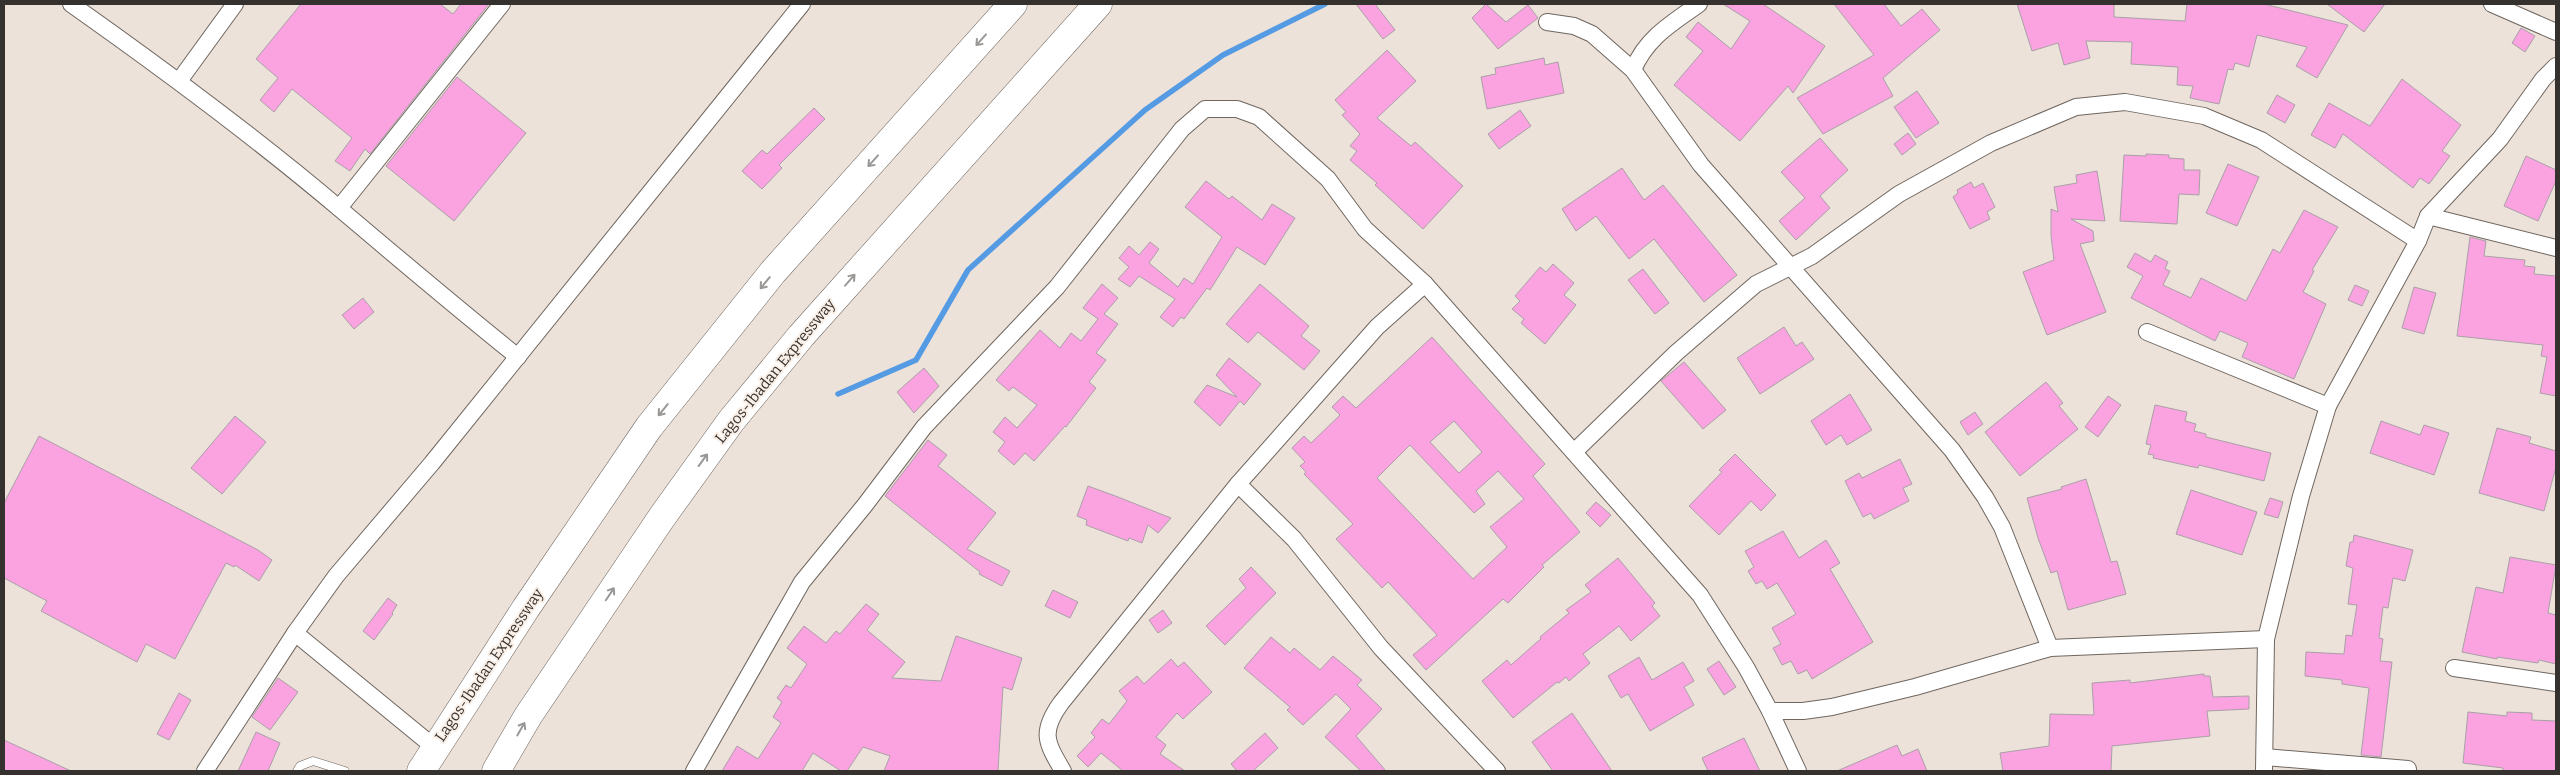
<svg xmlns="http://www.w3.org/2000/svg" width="2560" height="775" font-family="Bitter,serif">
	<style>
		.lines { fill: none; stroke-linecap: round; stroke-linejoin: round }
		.stream { stroke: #559be4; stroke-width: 5.5 }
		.building { fill: #fba2e0; stroke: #aaa0a7; fill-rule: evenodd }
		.service-casing { stroke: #6f665f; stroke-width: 9 }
		.minor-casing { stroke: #6f665f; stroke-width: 18 }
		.motorway-casing { stroke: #6f665f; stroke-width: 29 }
		.service { stroke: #fff; stroke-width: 8 }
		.minor { stroke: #fff; stroke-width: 16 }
		.motorway { stroke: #fff; stroke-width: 28 }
		.oneway { stroke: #9a9896 }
		.labels { text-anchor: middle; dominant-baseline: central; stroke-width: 4; stroke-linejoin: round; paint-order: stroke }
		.street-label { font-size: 15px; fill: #35312e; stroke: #f9efe7 }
	</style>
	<rect width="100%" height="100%" fill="#ece2da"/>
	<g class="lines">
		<!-- stream -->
		<path class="stream" d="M838,394l78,-34 52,-90 177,-160 78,-55 102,-51"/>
	</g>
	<!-- building -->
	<g class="building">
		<path d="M301,4h139l13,10 8,-10h28l-119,150 -5,-5 -15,22 -15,-10 17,-23 -60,-49 -18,23 -14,-12 18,-22 -22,-19z"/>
		<path d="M1356,4h19l20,26 -12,9z"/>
		<path d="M1486,4l20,18 22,-17 10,13 -40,31 -26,-31z"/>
		<path d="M1723,4h40l62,42 -32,47 -5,-7 -48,55 -66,-56 29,-34 -17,-14 12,-15 33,27 19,-28z"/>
		<path d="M1834,4h50l17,22 21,-17 18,21 -57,48 10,18 -70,38 -26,-36 77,-43z"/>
		<path d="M2017,4h97v13l71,4 2,-17h77l84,21 -31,53 -21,-12 11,-19 -50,-12 -8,32 -14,-4 -2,7 -5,-1 -9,35 -29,-6 3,-12 -16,-1 1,-18 -47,-3 1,-22 -46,-1 4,17 -26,7 -6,-22 -26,8z"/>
		<path d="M2327,4h58l-21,28z"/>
		<path d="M2521,28l14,8 -10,16 -13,-9z"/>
		<path d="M1387,50l29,31 -39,37 34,28 4,-4 48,44 -40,43 -48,-44 2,-2 -27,-23 7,-9 -7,-5 10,-12 -18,-19 4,-3 -11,-12z"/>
		<path d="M1544,58l1,7 13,-3 6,31 -77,16 -6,-32 15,-3 -1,-6z"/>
		<path d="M457,77l69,56 -72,88 -68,-55z"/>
		<path d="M2402,79l59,46 -19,26 8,5 -21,28 -9,-6 -7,10 -70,-54 -8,14 -24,-13 18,-32 41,23z"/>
		<path d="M1917,91l22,32 -23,15 -22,-31z"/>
		<path d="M2277,95l18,10 -10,18 -18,-10z"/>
		<path d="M814,108l11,11 -46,46 3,3 -20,21 -20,-18 20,-21 5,4z"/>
		<path d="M1520,110l11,16 -32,23 -11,-15z"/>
		<path d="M1908,133l8,11 -14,11 -8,-11z"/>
		<path d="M1820,138l28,32 -28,26 10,12 -34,32 -17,-19 26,-23 -24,-26z"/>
		<path d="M2146,154l23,1v3l15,1v11h16l-1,25 -20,-1 -2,30 -57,-3 4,-66 22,1z"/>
		<path d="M2526,156l30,14v11l-18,40 -34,-15z"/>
		<path d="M2228,164l31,13 -22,49 -31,-13z"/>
		<path d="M1622,168l22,32 19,-15 74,90 -33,27 -50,-63 -25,20 -33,-43 -20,15 -14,-22z"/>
		<path d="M2097,171l8,50 -34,-2 22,12 1,10 -14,3 26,68 -59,23 -24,-63 31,-12 -3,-24v-27l7,3 -4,-25 23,-4 -1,-8z"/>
		<path d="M1206,181l23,18 3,-3 30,24 10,-16 23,14 -30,47 -28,-18 -27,43 -3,-2 -23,31 -3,-2 -8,10 -13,-10 15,-18 -36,-23 -9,11 -12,-8 11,-12 -10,-9 10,-12 10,9 11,-13 9,7 -10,14 29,24 6,-9 9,6 29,-47 -37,-30z"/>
		<path d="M1971,182l3,6 9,-5 12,24 -8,5 3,7 -20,10 -17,-32 5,-4 -1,-3z"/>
		<path d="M2304,210l34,17 -26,43 2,1 -11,21 23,12 -32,75 -52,-22 6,-14 -28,-12 -5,10 -84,-43 12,-22 -16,-9 8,-14 16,9 4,-7 13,7 -3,7 5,2 -7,14 28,13 10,-20 45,23 27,-52 7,4z"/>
		<path d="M2470,237l16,4 -2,15 41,4 -1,6 11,1 -1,7 22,2v120l-16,-3 7,-36 -6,-1 2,-11 -86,-9z"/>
		<path d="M1553,264l21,19 -10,12 12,10 -31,39 -24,-21 3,-4 -12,-10 8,-8 -5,-5 25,-29 6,5z"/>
		<path d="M1643,269l26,34 -14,11 -27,-34z"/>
		<path d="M1102,284l16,14 -14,16 14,10 -22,29 10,7 -17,22 7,6 -30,39 -1,-1 -31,35 -9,-8 -11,12 -16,-14 7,-9 -12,-10 12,-15 12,11 20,-23 -24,-18 -4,4 -13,-11 44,-50 20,18 11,-15 10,8 17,-22 -15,-11z"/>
		<path d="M1260,284l49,42 -8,10 19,15 -16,19 -46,-38 -10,11 -22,-19z"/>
		<path d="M2355,285l14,6 -7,15 -14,-6z"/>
		<path d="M2414,287l22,6 -12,41 -22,-6z"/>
		<path d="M363,298l11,14 -20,17 -12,-14z"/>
		<path d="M1784,327l12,19 6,-4 12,17 -54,35 -23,-36z"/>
		<path d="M1432,337l113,127 -12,12 47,56 -38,33 2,2 -36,36 -5,-4 -77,71 -13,-15 24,-20 -49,-53 -6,6 -46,-49 17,-15 -49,-50 2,-2 -6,-6 5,-4 -13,-14 12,-12 7,7 29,-28 -8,-8 11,-11 13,12zM1454,421l28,31 -23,21 -29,-31zM1410,445l64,68 11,-9 -9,-13 22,-20 26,28 -34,28 17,20 -34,32 -96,-101z"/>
		<path d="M1229,358l32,26 -17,21 -4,-4 -20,25 -26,-24 13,-17 30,12 -21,-22z"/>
		<path d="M1684,362l42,48 -23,19 -42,-48z"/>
		<path d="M924,368l15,18 -25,27 -17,-21z"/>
		<path d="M2046,382l17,21 -4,3 19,23 -58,47 -35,-44z"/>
		<path d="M1850,394l22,36 -25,15 -6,-10 -15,10 -15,-24z"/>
		<path d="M2108,396l13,9 -23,32 -13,-10z"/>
		<path d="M2155,405l32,7 -2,9 11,3 -2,7 12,3v3l65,16 -7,28 -65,-16 -1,3 -45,-10 1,-3 -6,-1 3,-9 -5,-1z"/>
		<path d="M1975,412l8,12 -15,11 -8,-13z"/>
		<path d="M235,416l31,26 -44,52 -31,-26z"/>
		<path d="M2381,421l39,14 4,-10 25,8 -15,42 -64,-22z"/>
		<path d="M2497,428l34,9 -2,6 27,8v16l-12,44 -65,-18z"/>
		<path d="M39,436l219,114 14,10 -13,21 -24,-16 -1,2 -8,-4 -51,96 -29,-15 -9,18 -96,-51 6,-10 -43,-23v-75z"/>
		<path d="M928,440l19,15 -9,11 58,47 -29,36 43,22 -8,15 -23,-12 1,-2 -95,-76z"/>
		<path d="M1735,454l41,41 -15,16 -10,-10 -32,34 -30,-29 33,-34 -3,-2z"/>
		<path d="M1900,459l12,25 -9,4 6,13 -35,18 -3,-6 -8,4 -18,-36 14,-8 3,5z"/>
		<path d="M2086,479l25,83 6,-1 9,33 -58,16 -11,-39 -6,2 -13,-35 -11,-40 35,-9 -1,-2z"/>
		<path d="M1088,486l30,11 53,21 -13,15 -10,-8 -6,18 -13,-5 -1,3 -42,-16 1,-5 -10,-4z"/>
		<path d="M2191,490l66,22 -15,43 -66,-21z"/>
		<path d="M2270,498l13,4 -5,16 -14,-4z"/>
		<path d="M1596,502l15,13 -11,12 -14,-14z"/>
		<path d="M1783,531l16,27 27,-18 14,23 -10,6 43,73 -61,37 -5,-9 -9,4 -7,-13 -9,4 -9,-17 8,-4 -9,-16 24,-14 -19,-31 -10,6 -5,-8 -6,3 -8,-13 6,-4 -9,-16z"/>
		<path d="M2354,535l59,15 -8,31 -12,-3 -5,30 -5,-1 -4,31 4,1 -3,22 12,1 -11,95 -20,-2 8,-67 -27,-4v-4l-37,-4 1,-24 38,2 2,-19 6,1 5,-31 -9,-1 5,-36 -7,-2 4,-24h3z"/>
		<path d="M2510,557l46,8 -8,48 8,2v49l-17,-4 -1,3 -41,-6v2l-35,-7 14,-65 27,6z"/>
		<path d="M1618,558l37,45 -3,3 8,10 -29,25 -12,-15 -36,28 7,9 -21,18 -3,-4 -7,6 -2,-1 -44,36 -31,-37 25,-21 4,5 26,-23 4,-3 -1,-2 29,-24 -3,-3 25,-18 -6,-7z"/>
		<path d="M1251,567l25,26 -51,52 -19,-19 40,-38 -7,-9z"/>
		<path d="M1053,590l25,12 -8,16 -25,-12z"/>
		<path d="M388,598l9,7 -5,8 1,1 -19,26 -11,-9z"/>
		<path d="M866,604l13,10 -12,16 38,32 -13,16 49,3 15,-45 66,22 -10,32 -9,-3 -5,84h-114l6,-15 -27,-9 -16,24h-6l-28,-18 -11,18h-80l15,-25 21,13 23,-36 -8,-6 9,-15 -5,-4 9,-13 5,3 16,-24 -20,-16 17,-22 22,17 10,-12 4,3z"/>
		<path d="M1163,610l9,13 -14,10 -9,-13z"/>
		<path d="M1271,637l19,16 4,-5 26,22 13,-14 29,24 -5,5 25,24 -26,27 30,35h-25l-36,-34 26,-28 -15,-15 -33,31 -16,-15 3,-3 -46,-39z"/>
		<path d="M1639,657l13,23 31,-18 11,19 -10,6 10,18 -44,26 -22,-37 -7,4 -13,-22z"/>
		<path d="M1171,659l7,8 6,-5 28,30 -29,27 -6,-6 -21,24 10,8 -6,9 25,17h-62l-22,-18 -13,14 -11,-11 18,-19 -4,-4 11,-14 7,5 18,-23 -8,-10 18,-15 7,8z"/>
		<path d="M1719,661l17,26 -12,8 -17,-26z"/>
		<path d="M2204,674v2h6l3,21 36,-1v13l-42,2 3,25 -98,10 -1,25h-108l-3,-18 49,-7 1,-32 44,1 -2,-32 38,-3v3z"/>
		<path d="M278,678l20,14 -28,38 -18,-13z"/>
		<path d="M179,693l12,7 -22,40 -12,-6z"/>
		<path d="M2468,712l39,4v-4l25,1v7l24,1v50h-53v-3l-40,-5z"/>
		<path d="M1572,713l16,23 24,35h-59l-21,-29z"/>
		<path d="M256,732l24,11 -12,28h-30z"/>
		<path d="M1265,733l13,15 -25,23h-16l-6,-7z"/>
		<path d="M1744,738l16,33h-52l-6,-13z"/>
		<path d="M4,740l67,31h-67z"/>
		<path d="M1897,745l5,11 16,-7 9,22h-90z"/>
	</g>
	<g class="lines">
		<defs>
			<path id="service" d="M297,771l3,-5 13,-5 32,10"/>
			<g id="minor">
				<path d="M71,4c92,65 183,132 269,205 59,50 118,100 178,148"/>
				<path d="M2492,4l64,28"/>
				<path d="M1547,22l27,4 18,8 41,36 68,95 251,285 33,47 17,30 48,121"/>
				<path d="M1633,70c13,-32 39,-47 66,-66"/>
				<path d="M179,81l56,-77"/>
				<path d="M339,208l163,-204"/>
				<path d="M2428,216l128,32"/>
				<path d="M2147,332l181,74"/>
				<path d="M1574,452l102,-99 80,-69 56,-28 87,-62 92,-51 85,-36 49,-5 79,14 57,24 157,101"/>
				<path d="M1238,484l56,55 87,109 116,123"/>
				<path d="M295,633l139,114"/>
				<path d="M2454,668l102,15"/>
				<path d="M1770,711h33l29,-4 83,-20 135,-39 216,-9"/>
				<path d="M2265,757l143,12"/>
				<path d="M205,771l90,-138 41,-57 96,-113 370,-459"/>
				<path d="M694,771l108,-189 63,-77 59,-78 133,-140 125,-158 23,-20h32l22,8 69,62 37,50 60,55 275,311 46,72 24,44 28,60"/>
				<path d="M1063,771c-17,-29 -23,-39 -2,-68l177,-219 139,-157 48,-43"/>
				<path d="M2264,771l2,-132 35,-143 27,-90 90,-165 10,-25 72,-77 43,-60 13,-13"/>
			</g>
			<g id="motorway">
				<path d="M421,771l105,-163 123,-181 124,-155 240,-268"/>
				<path d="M496,771l32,-55 134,-199 69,-96 70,-85 297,-332"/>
			</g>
		</defs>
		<!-- service casing -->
		<use href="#service" class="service-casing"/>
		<!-- minor casing -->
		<use href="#minor" class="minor-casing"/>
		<!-- motorway casing -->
		<use href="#motorway" class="motorway-casing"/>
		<!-- service -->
		<use href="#service" class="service"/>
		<!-- minor -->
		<use href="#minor" class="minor"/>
		<!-- motorway -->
		<use href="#motorway" class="motorway"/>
	</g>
	<!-- one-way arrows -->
	<defs><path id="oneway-shaft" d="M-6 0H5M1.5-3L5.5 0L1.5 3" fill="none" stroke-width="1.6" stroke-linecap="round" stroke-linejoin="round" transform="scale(1.25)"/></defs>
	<g class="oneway">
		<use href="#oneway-shaft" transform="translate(981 40) rotate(132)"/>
		<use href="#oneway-shaft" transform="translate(873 161) rotate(132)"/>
		<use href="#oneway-shaft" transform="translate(850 280) rotate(-49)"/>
		<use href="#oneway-shaft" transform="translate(765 283) rotate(129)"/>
		<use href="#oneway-shaft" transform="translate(663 410) rotate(129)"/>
		<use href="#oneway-shaft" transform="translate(703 460) rotate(-54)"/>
		<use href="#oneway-shaft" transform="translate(610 594) rotate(-56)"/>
		<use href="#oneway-shaft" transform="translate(521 729) rotate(-60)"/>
	</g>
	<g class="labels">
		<!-- street labels -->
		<g class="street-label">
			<text transform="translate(775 371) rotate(-51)">Lagos-Ibadan Expressway</text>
			<text transform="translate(489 665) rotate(-56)">Lagos-Ibadan Expressway</text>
		</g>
	</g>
	<!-- border -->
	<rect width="2560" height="775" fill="none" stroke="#35312e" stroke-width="10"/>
</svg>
